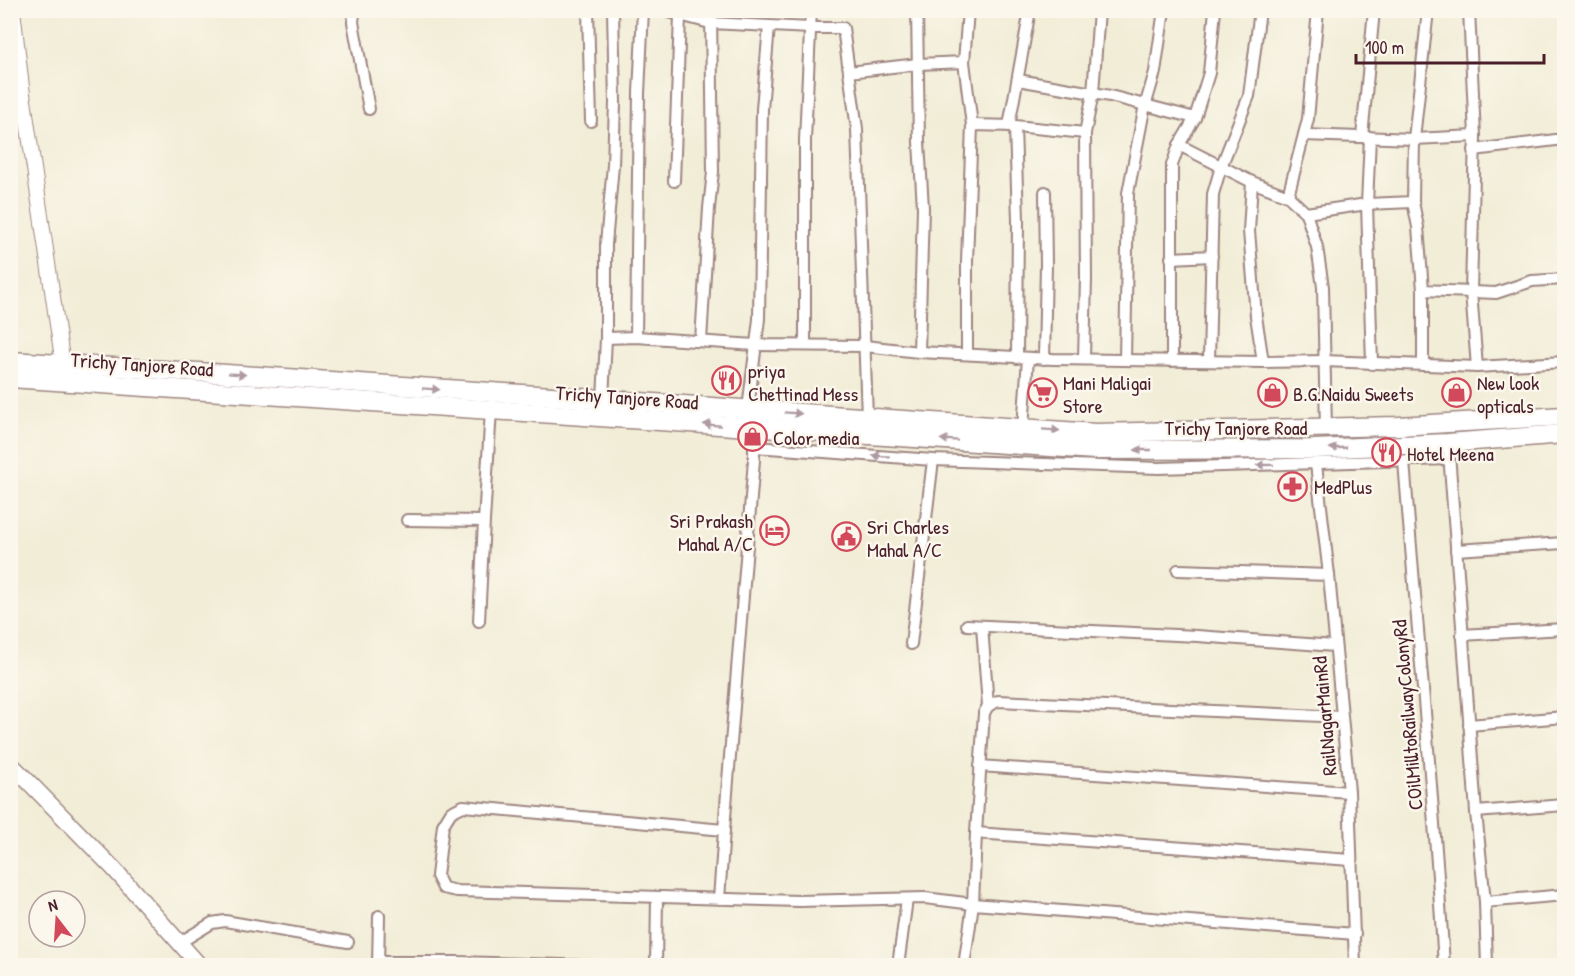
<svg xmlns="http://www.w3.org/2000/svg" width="1575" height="976" font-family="'Patrick Hand',sans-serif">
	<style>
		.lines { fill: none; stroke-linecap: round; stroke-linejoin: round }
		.minor-casing { stroke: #9e8681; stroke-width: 14 }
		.tertiary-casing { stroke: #9e8681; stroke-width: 16 }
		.secondary-casing { stroke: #9e8681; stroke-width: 18 }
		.trunk-casing { stroke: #9e8681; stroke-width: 21 }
		.minor { stroke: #fff; stroke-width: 10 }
		.tertiary { stroke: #fff; stroke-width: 14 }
		.secondary { stroke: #fff; stroke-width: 15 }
		.trunk { stroke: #fff; stroke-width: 18 }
		.oneway { fill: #ae9aa0 }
		.labels { text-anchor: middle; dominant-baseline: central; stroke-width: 5; stroke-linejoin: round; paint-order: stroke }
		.street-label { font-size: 20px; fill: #4a1f2b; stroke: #fbf7ec }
		.poi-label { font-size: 20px; fill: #4a1f2b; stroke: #fbf7ec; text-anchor: start }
	</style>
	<rect width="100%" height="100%" fill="#fbf7ec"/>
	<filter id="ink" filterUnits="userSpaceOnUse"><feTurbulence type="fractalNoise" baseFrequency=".0167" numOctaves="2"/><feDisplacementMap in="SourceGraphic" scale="12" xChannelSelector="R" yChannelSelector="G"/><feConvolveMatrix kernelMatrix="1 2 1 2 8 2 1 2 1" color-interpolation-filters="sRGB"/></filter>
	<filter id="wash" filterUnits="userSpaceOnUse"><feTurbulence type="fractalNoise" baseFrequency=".008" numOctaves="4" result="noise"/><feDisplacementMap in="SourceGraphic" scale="24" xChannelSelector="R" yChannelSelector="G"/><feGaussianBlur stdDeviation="1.35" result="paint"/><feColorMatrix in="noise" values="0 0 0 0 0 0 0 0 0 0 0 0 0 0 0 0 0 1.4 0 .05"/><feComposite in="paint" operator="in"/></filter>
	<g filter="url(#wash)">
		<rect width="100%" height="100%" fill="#f2edd7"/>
	</g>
	<g filter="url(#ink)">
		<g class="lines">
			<defs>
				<g id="minor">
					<path d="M357,10l-3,4 -1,8 16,87"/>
					<path d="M588,10l3,111"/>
					<path d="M661,10l49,13 101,5h32l14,101 10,289"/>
					<path d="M917,10l2,132 4,66 -4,144"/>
					<path d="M1428,10l-14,129 -1,63 5,25 5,63 73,3 36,-12 32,-2"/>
					<path d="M1469,10l6,126 -4,156 6,75"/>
					<path d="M964,62l8,63"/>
					<path d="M849,72l69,-8 46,-2 4,-52"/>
					<path d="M1018,80l92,16 85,22 -16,27 -7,20v196"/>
					<path d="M1195,118l14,-45 6,-63"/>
					<path d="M1009,126l21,-116"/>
					<path d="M1015,126l3,94 -1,138"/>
					<path d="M1304,135l110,4 61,-3"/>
					<path d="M1362,137l12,-127"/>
					<path d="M1370,137l-3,67 46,-2"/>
					<path d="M1179,145l73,37 36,14 18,17 11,34 6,40 3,142"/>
					<path d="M1474,150l90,-11"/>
					<path d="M674,181l6,-165"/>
					<path d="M1252,182l-3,49 7,85 7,46"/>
					<path d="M1288,196l20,-77 10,-109"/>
					<path d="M1306,213l61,-9 5,160"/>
					<path d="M1171,258l41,-2"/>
					<path d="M636,337l3,-244 4,-83"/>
					<path d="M606,338l30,-1 119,8 110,1 54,6 134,7 210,3 61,-1 153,6 87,-5"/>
					<path d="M701,341l8,-133 4,-36 -2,-162"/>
					<path d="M805,344v-204l6,-130"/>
					<path d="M967,354v-93l5,-136 43,1 70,7"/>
					<path d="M1084,358l2,-79 -1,-146 8,-40 6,-83"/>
					<path d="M1044,359l2,-94 -1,-73"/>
					<path d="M1125,360l3,-167 16,-83 11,-38 9,-62"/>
					<path d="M1209,361l4,-167 8,-27 28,-71 11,-86"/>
					<path d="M1423,365v-75"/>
					<path d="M603,400l3,-62v-94l7,-79 2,-62 -2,-93"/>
					<path d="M748,409l11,-90 3,-210 7,-83"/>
					<path d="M1023,428l5,-70"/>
					<path d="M755,447l178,13 226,8 290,-9"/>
					<path d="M1449,453l27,359 9,90 2,64"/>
					<path d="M1404,461c13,168 30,336 40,505"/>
					<path d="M1316,464l13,111 20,217 6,174"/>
					<path d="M407,520l77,1 7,-111"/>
					<path d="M1456,550l108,-7"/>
					<path d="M1178,570l151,5"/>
					<path d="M479,621l5,-100"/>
					<path d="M967,625l230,11 138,10"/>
					<path d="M982,626l6,80"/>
					<path d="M1462,635l102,-6"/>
					<path d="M911,644l22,-184"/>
					<path d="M1469,725l95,-8"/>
					<path d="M980,766l369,26"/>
					<path d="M1476,812l88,-7"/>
					<path d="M724,830l30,-370v-33"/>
					<path d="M976,833l8,-120 4,-7 10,-5 344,16"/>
					<path d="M719,899l5,-69 -261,-24 -12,6 -8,13 -6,51 6,12 14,3 342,10 126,-3 48,6 382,30"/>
					<path d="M1485,902l79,-7"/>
					<path d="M179,943l33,-20 13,-2 123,21"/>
					<path d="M378,962h80l139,4"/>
					<path d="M378,966l1,-50"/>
					<path d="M656,966l1,-69"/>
					<path d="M898,966l9,-67"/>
					<path d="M964,966l9,-62 3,-71 375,27"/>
				</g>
				<path id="tertiary" d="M13,10l9,77 41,278"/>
				<path id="secondary" d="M10,763l104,106 86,97"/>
				<g id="trunk">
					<path d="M10,361l188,11 897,61 303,-7 166,-10"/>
					<path d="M10,378l1085,72 219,-1 134,-6 116,-9"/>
				</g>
			</defs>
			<!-- minor casing -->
			<use href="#minor" class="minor-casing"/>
			<!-- tertiary casing -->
			<use href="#tertiary" class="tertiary-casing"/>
			<!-- secondary casing -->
			<use href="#secondary" class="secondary-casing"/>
			<!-- trunk casing -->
			<use href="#trunk" class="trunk-casing"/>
			<!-- minor -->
			<use href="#minor" class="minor"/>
			<!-- tertiary -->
			<use href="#tertiary" class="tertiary"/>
			<!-- secondary -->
			<use href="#secondary" class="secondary"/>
			<!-- trunk -->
			<use href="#trunk" class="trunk"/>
		</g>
		<!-- one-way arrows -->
		<defs><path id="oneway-solid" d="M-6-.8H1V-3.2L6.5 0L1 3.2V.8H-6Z" transform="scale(1.5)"/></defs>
		<g class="oneway">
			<use href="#oneway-solid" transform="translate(237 374) rotate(4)"/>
			<use href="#oneway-solid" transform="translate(431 389) rotate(4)"/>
			<use href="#oneway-solid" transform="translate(793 413) rotate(4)"/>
			<use href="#oneway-solid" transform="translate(712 425) rotate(-176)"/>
			<use href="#oneway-solid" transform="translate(1051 430) rotate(4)"/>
			<use href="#oneway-solid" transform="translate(949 440) rotate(-176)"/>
			<use href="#oneway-solid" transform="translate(1338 448) rotate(178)"/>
			<use href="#oneway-solid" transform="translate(1143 450) rotate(180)"/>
			<use href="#oneway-solid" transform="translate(881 456) rotate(-176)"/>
			<use href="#oneway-solid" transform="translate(1265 465) rotate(179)"/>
		</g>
	</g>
	<!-- icons -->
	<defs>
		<symbol id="restaurant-ring" viewBox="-11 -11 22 22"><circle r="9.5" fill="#fbf7ec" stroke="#d1495b" stroke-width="1.5"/><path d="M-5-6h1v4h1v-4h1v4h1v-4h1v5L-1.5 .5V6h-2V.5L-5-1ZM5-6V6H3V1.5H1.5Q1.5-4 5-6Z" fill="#d1495b"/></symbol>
		<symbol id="supermarket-ring" viewBox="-11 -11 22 22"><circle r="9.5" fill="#fbf7ec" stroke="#d1495b" stroke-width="1.5"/><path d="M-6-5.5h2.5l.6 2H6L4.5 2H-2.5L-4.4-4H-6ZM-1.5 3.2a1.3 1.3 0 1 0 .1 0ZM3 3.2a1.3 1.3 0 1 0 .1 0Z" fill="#d1495b"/></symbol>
		<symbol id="shop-ring" viewBox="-11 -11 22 22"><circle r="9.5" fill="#fbf7ec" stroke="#d1495b" stroke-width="1.5"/><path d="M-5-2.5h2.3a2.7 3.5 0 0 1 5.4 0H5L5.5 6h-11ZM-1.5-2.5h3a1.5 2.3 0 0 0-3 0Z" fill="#d1495b"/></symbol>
		<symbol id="pharmacy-ring" viewBox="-11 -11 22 22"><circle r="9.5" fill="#fbf7ec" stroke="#d1495b" stroke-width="1.5"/><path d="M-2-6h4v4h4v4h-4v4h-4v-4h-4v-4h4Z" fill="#d1495b"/></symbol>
		<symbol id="hotel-ring" viewBox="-11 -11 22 22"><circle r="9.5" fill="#fbf7ec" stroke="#d1495b" stroke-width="1.5"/><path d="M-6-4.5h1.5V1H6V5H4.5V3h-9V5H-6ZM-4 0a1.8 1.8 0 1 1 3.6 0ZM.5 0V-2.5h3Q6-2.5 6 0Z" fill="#d1495b"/></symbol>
		<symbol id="civic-ring" viewBox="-11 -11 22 22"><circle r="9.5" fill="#fbf7ec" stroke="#d1495b" stroke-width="1.5"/><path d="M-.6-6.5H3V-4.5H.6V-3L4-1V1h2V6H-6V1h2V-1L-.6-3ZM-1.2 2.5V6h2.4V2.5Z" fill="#d1495b"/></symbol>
	</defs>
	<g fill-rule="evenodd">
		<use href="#restaurant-ring" x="710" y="364" width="33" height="33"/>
		<use href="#supermarket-ring" x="1026" y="376" width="33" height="33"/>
		<use href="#shop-ring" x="1256" y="376" width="33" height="33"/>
		<use href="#shop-ring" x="1440" y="376" width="33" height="33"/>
		<use href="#shop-ring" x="736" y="420" width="33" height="33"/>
		<use href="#restaurant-ring" x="1370" y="436" width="33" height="33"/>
		<use href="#pharmacy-ring" x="1276" y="470" width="33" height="33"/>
		<use href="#hotel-ring" x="758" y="514" width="33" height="33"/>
		<use href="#civic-ring" x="830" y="520" width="33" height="33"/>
	</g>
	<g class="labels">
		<!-- street labels -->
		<g class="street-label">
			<text transform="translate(142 364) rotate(4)">Trichy Tanjore Road</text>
			<text transform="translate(627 397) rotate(4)">Trichy Tanjore Road</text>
			<text x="1236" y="427">Trichy Tanjore Road</text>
			<text transform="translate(1407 715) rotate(-95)">COilMilltoRailwayColonyRd</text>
			<text transform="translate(1324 716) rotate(-95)">RailNagarMainRd</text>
		</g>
		<!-- poi labels -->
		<g class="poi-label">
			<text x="748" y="370">priya<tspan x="748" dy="23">Chettinad Mess</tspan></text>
			<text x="1063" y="382">Mani Maligai<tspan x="1063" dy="23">Store</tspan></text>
			<text x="1477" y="382">New look<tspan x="1477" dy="23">opticals</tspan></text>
			<text x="1293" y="393">B.G.Naidu Sweets</text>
			<text x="773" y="437">Color media</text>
			<text x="1407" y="453">Hotel Meena</text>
			<text x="1314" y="486">MedPlus</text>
			<text x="753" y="520" text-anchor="end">Sri Prakash<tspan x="753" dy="23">Mahal A/C</tspan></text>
			<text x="867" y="526">Sri Charles<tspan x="867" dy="23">Mahal A/C</tspan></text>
		</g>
	</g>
	<!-- margin -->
	<rect width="1575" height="976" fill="none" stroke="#fbf7ec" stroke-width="36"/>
	<!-- north arrow -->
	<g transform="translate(57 919) rotate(343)"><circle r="28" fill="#fbf7ec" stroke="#b4a19f" stroke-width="1.5"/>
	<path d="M0-4.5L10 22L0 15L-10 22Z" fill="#d1495b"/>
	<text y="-9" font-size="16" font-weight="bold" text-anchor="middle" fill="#4a1f2b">N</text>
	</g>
	<!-- scale -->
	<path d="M1356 54v9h188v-9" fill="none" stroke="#4a1f2b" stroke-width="3"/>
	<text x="1365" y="54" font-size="18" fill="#4a1f2b" stroke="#fbf7ec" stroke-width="4.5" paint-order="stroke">100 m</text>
</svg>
